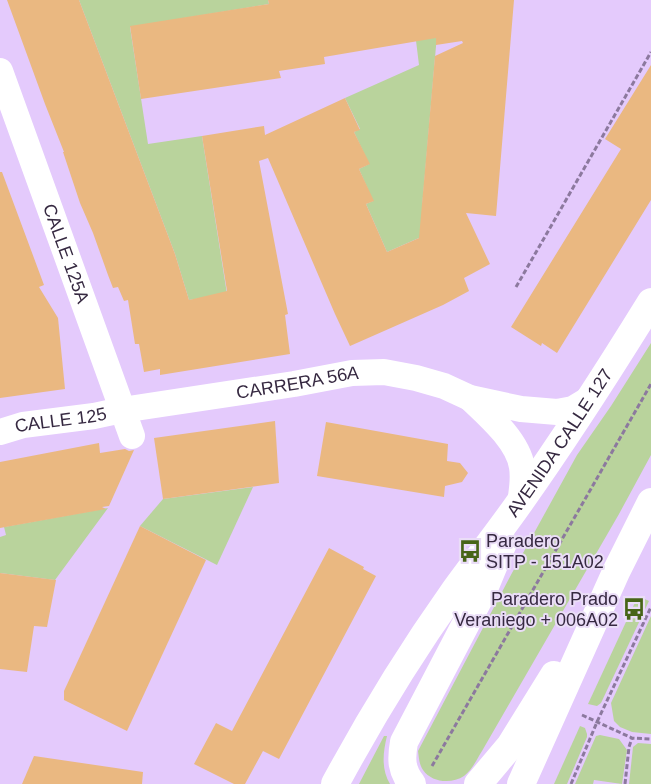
<svg xmlns="http://www.w3.org/2000/svg" width="651" height="784" font-family="Arial,sans-serif">
	<style>
		.green { fill: #b9d39c }
		.building { fill: #eab881 }
		.lines { fill: none; stroke-linecap: round; stroke-linejoin: round }
		.path { stroke: #8c799e; stroke-width: 3; stroke-dasharray: 5 2.5; stroke-linecap: butt }
		.minor { stroke: #fff; stroke-width: 26 }
		.primary { stroke: #fff; stroke-width: 28 }
		.labels { text-anchor: middle; dominant-baseline: central; stroke-width: 4; stroke-linejoin: round; paint-order: stroke }
		.street-label { font-size: 18px; fill: #362941; stroke: #eaddf7 }
		.poi-label { font-size: 18px; fill: #362941; stroke: #eaddf7; text-anchor: start }
	</style>
	<rect width="100%" height="100%" fill="#e4cafc"/>
	<!-- green -->
	<g class="green">
		<path d="M79,0h189l1,4 -139,23 18,117 54,-8 25,158 -38,6 -14,-46z"/>
		<path d="M411,0h29l-18,208 6,26 -41,18 -21,-48 7,-3 -14,-32 10,-5 -15,-32 6,-3 -15,-31 74,-33z"/>
		<path d="M651,343v112l-32,59 -137,237c-5,8 -10,19 -18,25 -12,8 -32,7 -41,-6 -4,-6 -4,-12 -5,-19l94,-178 65,-118 34,-49z"/>
		<path d="M253,487l-36,78 -77,-39 23,-27z"/>
		<path d="M108,508l-53,72 -55,-7v-36l6,-2 -2,-8z"/>
		<path d="M638,596l11,5 -48,102 -4,3 -9,-2z"/>
		<path d="M651,616v118l-19,-2 -12,-5 -6,-6 -3,-18z"/>
		<path d="M580,726l5,2 2,6v3l-20,47h-13z"/>
		<path d="M600,735l19,4 8,11 -5,34 -28,-4 -1,4h-18l21,-48z"/>
		<path d="M384,736h3c-4,16 -6,33 3,48h-31z"/>
		<path d="M638,743l13,1v40h-22l4,-37z"/>
	</g>
	<!-- building -->
	<g class="building">
		<path d="M7,0h72l96,254 14,46 38,-9 -25,-155 62,-10 1,9 80,-37 15,32 -6,2 16,32 -11,5 15,32 -8,3 21,48 32,-14 16,-182 28,-13 -1,-2 -26,4v-7l-112,19 1,7 -46,7 2,7 -140,21 -11,-73 139,-22 -1,-4h246l-18,216 -30,-3 24,51 -26,14 5,13 -26,14 -93,41 -15,-32 -67,-156 -9,3 29,153 -3,1 5,39 -130,21v-6l-16,3 -5,-28h-4l-7,-44 -4,1 -6,-14 -5,1 -5,-13 -15,-42 -13,-30 -17,-51h1l-19,-48z"/>
		<path d="M651,65v135l-94,153 -15,-10 -1,3 -30,-19 110,-178 -16,-10z"/>
		<path d="M0,172h2l42,113 -5,2 19,31 7,71 -65,9z"/>
		<path d="M275,421l4,62 -116,16 -9,-61z"/>
		<path d="M326,422l122,22 -1,17 13,2 8,10 -6,9 -17,4 -1,11 -127,-21z"/>
		<path d="M99,443l1,10 25,-4 4,2 5,-1 -25,56 -7,1 4,2 -106,19v-66z"/>
		<path d="M140,526l66,34 -79,171 -63,-31v-9z"/>
		<path d="M329,548l35,19 -1,2 13,7 -97,183 -16,-8 -18,33h-11l-40,-20 22,-41 16,8z"/>
		<path d="M0,573l56,7 -9,47 -13,-1 -7,46 -27,-3z"/>
		<path d="M34,756l109,16 -1,12h-120z"/>
	</g>
	<g class="lines">
		<!-- path -->
		<g class="path">
			<path d="M516,287l135,-235"/>
			<path d="M582,715l50,23 19,1"/>
			<path d="M432,766l219,-382"/>
			<path d="M571,784l26,-62 54,-115"/>
			<path d="M625,784l4,-37 3,-9"/>
		</g>
		<!-- minor -->
		<g class="minor">
			<path id="s1" d="M0,71l132,365"/>
			<path d="M470,398c19,18 48,43 52,69 2,12 0,24 -2,36"/>
			<path id="s2" d="M0,432l23,-7 71,-9 28,-6 172,-26 58,-11 32,-1 32,6 28,8 26,12 51,11 36,3 16,-3 15,-9 6,-8"/>
		</g>
		<!-- primary -->
		<g class="primary">
			<path id="s3" d="M335,784c36,-67 76,-132 120,-194 21,-29 44,-58 65,-88 46,-65 89,-132 131,-200"/>
			<path d="M412,784c-11,-14 -11,-25 -8,-42l79,-151 20,-48"/>
			<path d="M478,784l32,-38 44,-71"/>
			<path d="M521,784l95,-212 35,-70"/>
		</g>
	</g>
	<!-- icons -->
	<defs>
		<symbol id="bus-bare" viewBox="-9 -9 18 18"><path d="M-5-6H5V4H4V6H2V4H-2V6H-4V4H-5ZM-3.5-4V0h7V-4ZM-3.5 1.2v1.5H-2V1.2ZM2 1.2v1.5H3.5V1.2Z" fill="#476417" stroke="#eaddf7" stroke-width="2.5" paint-order="stroke"/></symbol>
	</defs>
	<g fill-rule="evenodd">
		<use href="#bus-bare" x="454" y="535" width="32" height="32"/>
		<use href="#bus-bare" x="618" y="593" width="32" height="32"/>
	</g>
	<g class="labels">
		<!-- street labels -->
		<g class="street-label">
			<text stroke="none"><textPath href="#s1" startOffset="194">CALLE 125A</textPath></text>
			<text stroke="none"><textPath href="#s2" startOffset="302">CARRERA 56A</textPath></text>
			<text stroke="none"><textPath href="#s2" startOffset="62">CALLE 125</textPath></text>
			<text stroke="none"><textPath href="#s3" startOffset="409">AVENIDA CALLE 127</textPath></text>
		</g>
		<!-- poi labels -->
		<g class="poi-label">
			<text x="486" y="541">Paradero<tspan x="486" dy="21">SITP - 151A02</tspan></text>
			<text x="618" y="599" text-anchor="end">Paradero Prado<tspan x="618" dy="21">Veraniego + 006A02</tspan></text>
		</g>
	</g>
</svg>
